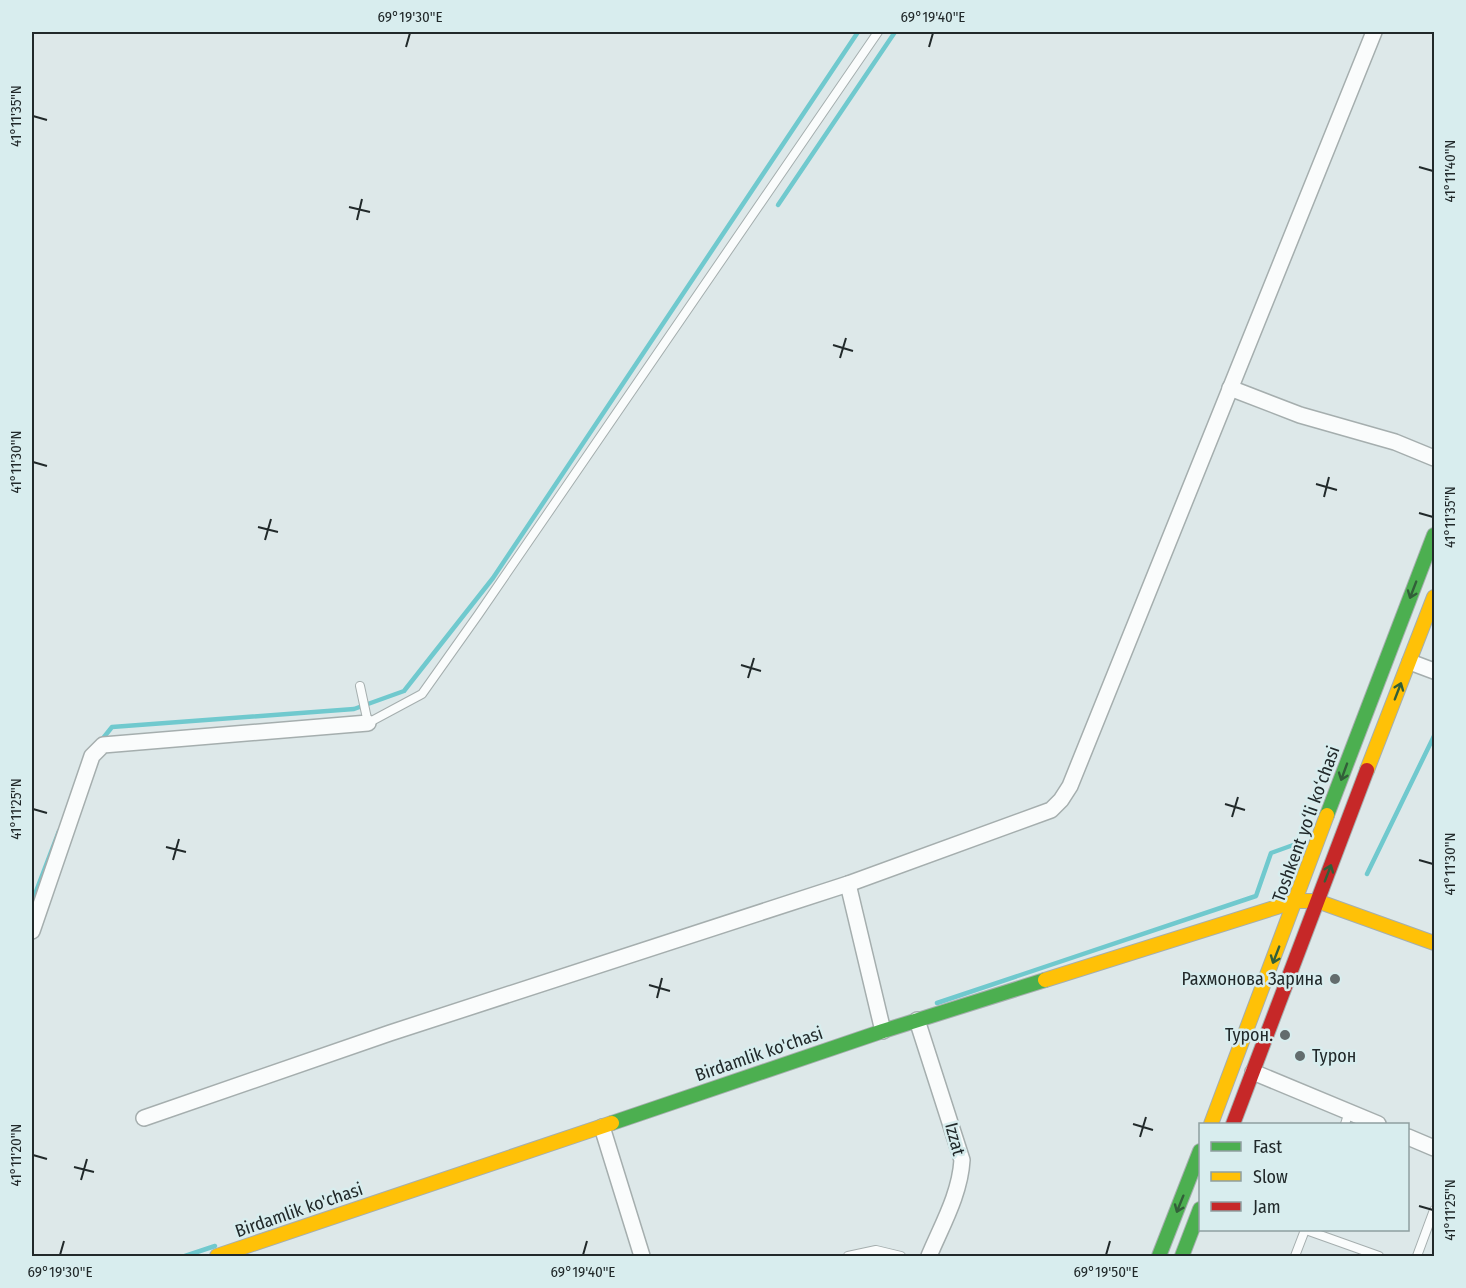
<svg xmlns="http://www.w3.org/2000/svg" width="1466" height="1288" font-family="'Fira Sans Condensed',sans-serif">
	<style>
		.lines { fill: none; stroke-linecap: round; stroke-linejoin: round }
		.stream { stroke: #70c9ce; stroke-width: 4.5 }
		.lane-casing { stroke: #a5aeae; stroke-width: 10 }
		.street-casing { stroke: #a5aeae; stroke-width: 18 }
		.fast-casing { stroke: #a5aeae; stroke-width: 16 }
		.slow-casing { stroke: #a5aeae; stroke-width: 16 }
		.jam-casing { stroke: #a5aeae; stroke-width: 16 }
		.lane { stroke: #fafcfc; stroke-width: 8 }
		.street { stroke: #fafcfc; stroke-width: 15 }
		.fast { stroke: #4caf50; stroke-width: 14 }
		.slow { stroke: #ffc107; stroke-width: 14 }
		.jam { stroke: #c62828; stroke-width: 14 }
		.oneway { stroke: #325f39 }
		.ticks { fill: none; stroke: #21292a; stroke-width: 2 }
		.poi-dot { fill: #636c6d; stroke: #d8edee; stroke-width: 2 }
		.labels { text-anchor: middle; dominant-baseline: central; stroke-width: 5; stroke-linejoin: round; paint-order: stroke }
		.street-label { font-size: 18px; fill: #21292a; stroke: #d8edee }
		.poi-label { font-size: 18px; fill: #21292a; stroke: #d8edee; text-anchor: end }
		.neatline { fill: none; stroke: #21292a; stroke-width: 2 }
		.ticks-label { font-size: 15px; text-anchor: middle; fill: #21292a }
	</style>
	<rect width="100%" height="100%" fill="#dde8e9"/>
	<g class="lines">
		<!-- stream -->
		<g class="stream">
			<path d="M778,205l117,-173"/>
			<path d="M100,742l12,-15 242,-18 50,-18 89,-113 365,-546"/>
			<path d="M1367,874l67,-138"/>
			<path d="M32,902l27,-71"/>
			<path d="M937,1003l319,-107 15,-43 25,-9"/>
			<path d="M185,1256l30,-10"/>
		</g>
		<defs>
			<g id="lane">
				<path d="M360,686l8,37 54,-29 56,-79 400,-583"/>
				<path d="M1345,1124l4,-12"/>
				<path d="M1306,1230l73,26"/>
				<path d="M848,1256l28,-6 25,6"/>
				<path d="M1295,1256l10,-26"/>
				<path d="M1417,1256l17,-46"/>
			</g>
			<g id="street">
				<path d="M1230,388l70,27 95,27 39,16"/>
				<path d="M1410,662l24,9"/>
				<path d="M848,884l35,147"/>
				<path d="M32,931l60,-175 11,-11 265,-22"/>
				<path d="M917,1020l45,140c-2,34 -20,65 -33,96"/>
				<path d="M1253,1072l125,52"/>
				<path d="M144,1118l246,-85 458,-149 203,-74 10,-10 9,-14 304,-754"/>
				<path d="M602,1127l40,129"/>
				<path d="M1408,1137l26,11"/>
			</g>
			<g id="fast">
				<path d="M1327,815l107,-280"/>
				<path d="M612,1123l271,-92 162,-51"/>
				<path d="M1159,1256l41,-105"/>
				<path d="M1182,1256l18,-47"/>
			</g>
			<g id="slow">
				<path d="M1367,770l67,-173"/>
				<path d="M1045,980l251,-79h21l117,42"/>
				<path d="M1211,1124l116,-309"/>
				<path d="M217,1256l395,-133"/>
			</g>
			<path id="jam" d="M1233,1124l134,-354"/>
		</defs>
		<!-- lane casing -->
		<use href="#lane" class="lane-casing"/>
		<!-- street casing -->
		<use href="#street" class="street-casing"/>
		<!-- fast casing -->
		<use href="#fast" class="fast-casing"/>
		<!-- slow casing -->
		<use href="#slow" class="slow-casing"/>
		<!-- jam casing -->
		<use href="#jam" class="jam-casing"/>
		<!-- lane -->
		<use href="#lane" class="lane"/>
		<!-- street -->
		<use href="#street" class="street"/>
		<!-- fast -->
		<use href="#fast" class="fast"/>
		<!-- slow -->
		<use href="#slow" class="slow"/>
		<!-- jam -->
		<use href="#jam" class="jam"/>
	</g>
	<!-- one-way arrows -->
	<defs><path id="oneway-shaft" d="M-6 0H5M1.5-3L5.5 0L1.5 3" fill="none" stroke-width="1.6" stroke-linecap="round" stroke-linejoin="round" transform="scale(1.5)"/></defs>
	<g class="oneway">
		<use href="#oneway-shaft" transform="translate(1413 590) rotate(111)"/>
		<use href="#oneway-shaft" transform="translate(1398 691) rotate(-69)"/>
		<use href="#oneway-shaft" transform="translate(1344 772) rotate(110)"/>
		<use href="#oneway-shaft" transform="translate(1328 873) rotate(-69)"/>
		<use href="#oneway-shaft" transform="translate(1276 955) rotate(111)"/>
		<use href="#oneway-shaft" transform="translate(1180 1204) rotate(112)"/>
	</g>
	<!-- ticks -->
	<path class="ticks" d="M406,47l4,-14M929,47l4,-14M33,116l14,4M1419,167l14,4M349,207l21,5M357,220l5,-21M833,345l20,6M840,358l6,-20M33,462l14,4M1316,484l21,6M1324,497l5,-20M1419,513l14,4M258,527l20,5M265,540l6,-21M741,665l20,6M748,678l6,-20M1225,804l20,6M33,809l14,4M1232,817l6,-20M166,847l20,5M173,860l6,-21M1419,860l14,4M649,985l21,6M657,998l5,-20M1133,1124l20,6M1140,1137l6,-20M33,1155l14,4M74,1167l20,5M81,1180l6,-21M1419,1206l14,4M60,1255l4,-14M583,1255l4,-14M1106,1255l4,-14"/>
	<!-- markers -->
	<g class="poi-dot">
		<circle cx="1335" cy="979" r="6"/>
		<circle cx="1285" cy="1035" r="6"/>
		<circle cx="1300" cy="1056" r="6"/>
	</g>
	<g class="labels">
		<!-- street labels -->
		<g class="street-label">
			<text transform="translate(1306 824) rotate(-70)">Toshkent yo‘li ko‘chasi</text>
			<text transform="translate(759 1054) rotate(-19)">Birdamlik ko'chasi</text>
			<text transform="translate(955 1139) rotate(75)">Izzat</text>
			<text transform="translate(299 1210) rotate(-19)">Birdamlik ko'chasi</text>
		</g>
		<!-- poi labels -->
		<g class="poi-label">
			<text x="1323" y="979">Рахмонова Зарина</text>
			<text x="1273" y="1035">Турон.</text>
			<text x="1312" y="1056" text-anchor="start">Турон</text>
		</g>
	</g>
	<!-- border -->
	<rect width="1466" height="1288" fill="none" stroke="#d8edee" stroke-width="66"/>
	<!-- legend -->
	<rect x="1199" y="1123" width="210" height="108" fill="#d8edee" stroke="#8f9fa0" stroke-width="1.5"/>
	<rect x="1211" y="1142" width="30" height="9" fill="#4caf50" stroke="#8f9fa0" stroke-width="1.5"/>
	<text x="1253" y="1153" font-size="18" fill="#21292a">Fast</text>
	<rect x="1211" y="1172" width="30" height="9" fill="#ffc107" stroke="#8f9fa0" stroke-width="1.5"/>
	<text x="1253" y="1183" font-size="18" fill="#21292a">Slow</text>
	<rect x="1211" y="1202" width="30" height="9" fill="#c62828" stroke="#8f9fa0" stroke-width="1.5"/>
	<text x="1253" y="1213" font-size="18" fill="#21292a">Jam</text>
	<rect x="33" y="33" width="1400" height="1222" class="neatline"/>
	<g class="ticks-label">
		<text x="410" y="22">69°19'30"E</text>
		<text x="933" y="22">69°19'40"E</text>
		<text transform="translate(16 116) rotate(-90)" y="5">41°11'35"N</text>
		<text transform="translate(1450 171) rotate(-90)" y="5">41°11'40"N</text>
		<text transform="translate(16 462) rotate(-90)" y="5">41°11'30"N</text>
		<text transform="translate(1450 517) rotate(-90)" y="5">41°11'35"N</text>
		<text transform="translate(16 809) rotate(-90)" y="5">41°11'25"N</text>
		<text transform="translate(1450 864) rotate(-90)" y="5">41°11'30"N</text>
		<text transform="translate(16 1155) rotate(-90)" y="5">41°11'20"N</text>
		<text transform="translate(1450 1210) rotate(-90)" y="5">41°11'25"N</text>
		<text x="60" y="1277">69°19'30"E</text>
		<text x="583" y="1277">69°19'40"E</text>
		<text x="1106" y="1277">69°19'50"E</text>
	</g>
</svg>
